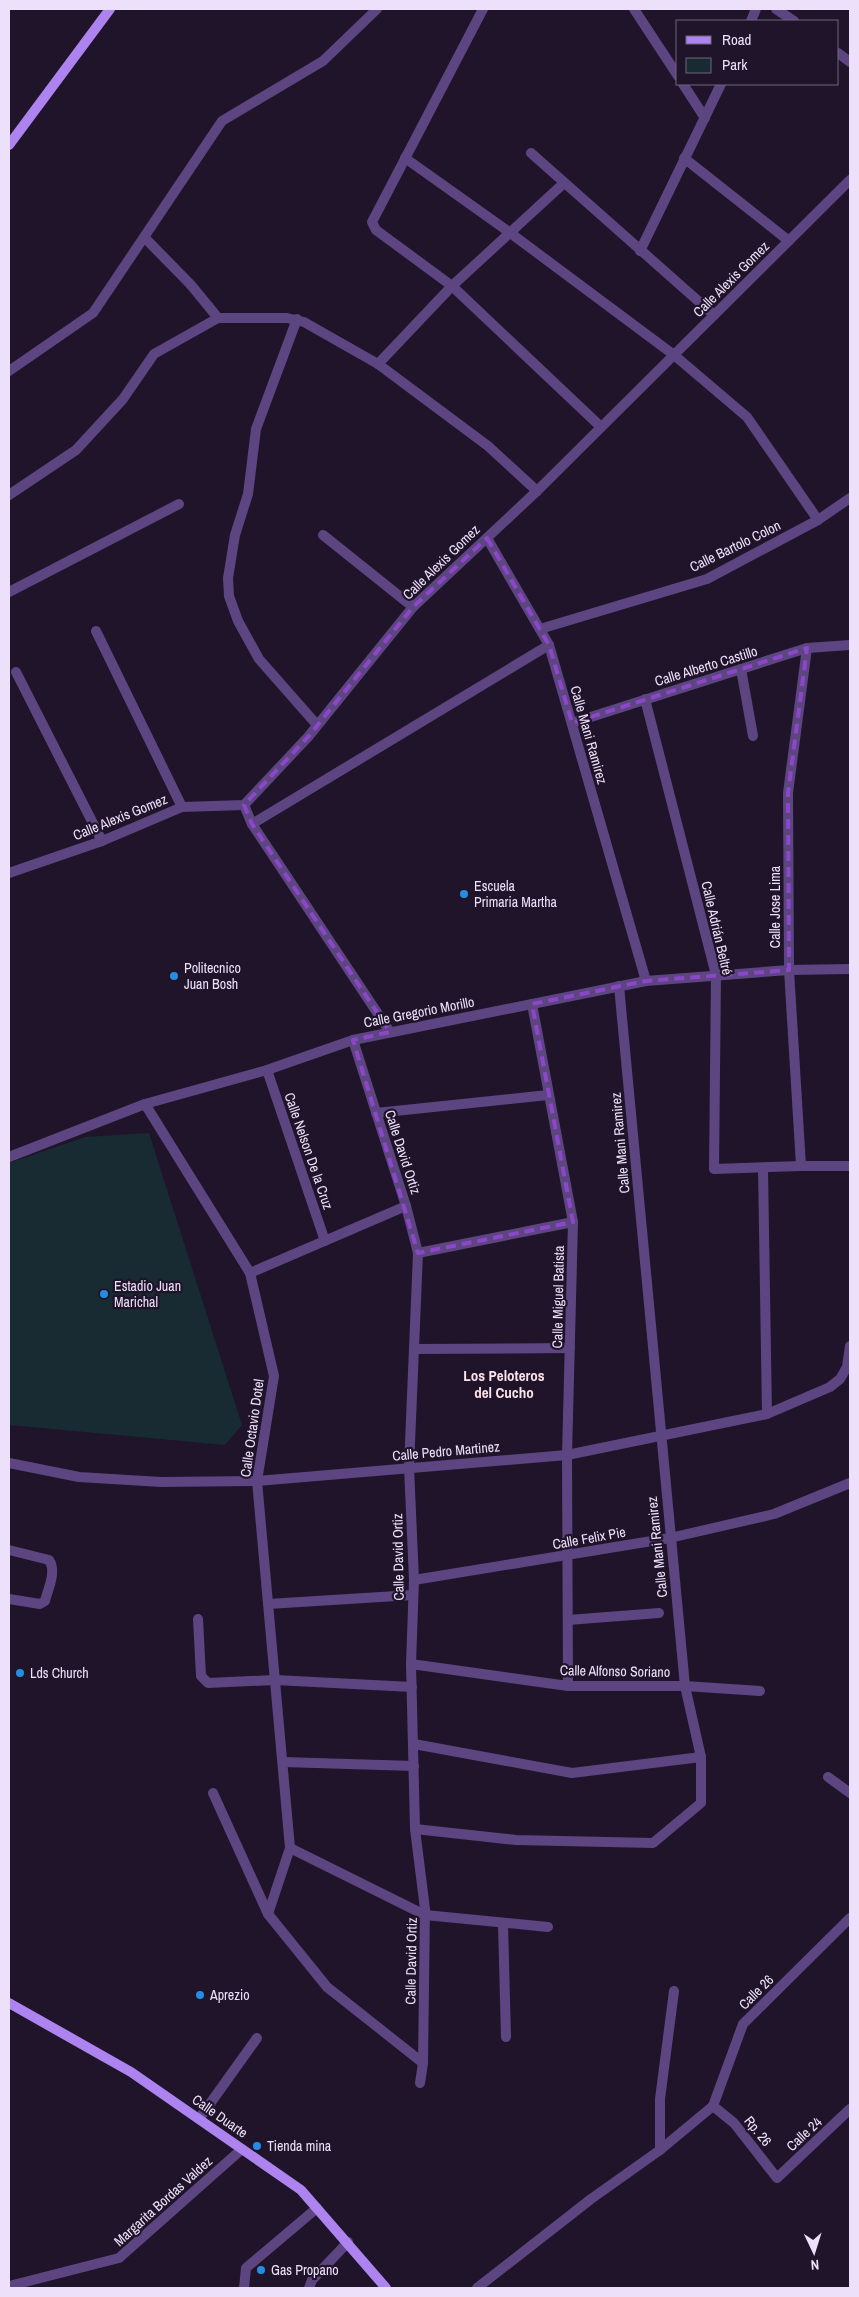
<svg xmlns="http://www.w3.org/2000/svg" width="859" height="2297" font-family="'Archivo Narrow',sans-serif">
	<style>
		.green { fill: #182a32 }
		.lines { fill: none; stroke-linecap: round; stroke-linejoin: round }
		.lane { stroke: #5d4582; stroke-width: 10 }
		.street { stroke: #5d4582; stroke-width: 10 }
		.secondary { stroke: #ac83ef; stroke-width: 10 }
		.marked { fill: none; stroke: #8c47c8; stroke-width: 4; stroke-dasharray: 10 6; stroke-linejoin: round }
		.poi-dot { fill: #248de3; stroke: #1f1429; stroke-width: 2 }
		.labels { text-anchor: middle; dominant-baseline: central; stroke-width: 4.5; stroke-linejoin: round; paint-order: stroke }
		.street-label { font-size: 14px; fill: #ede0fb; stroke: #1f1429 }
		.poi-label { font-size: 14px; fill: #ede0fb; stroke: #1f1429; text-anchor: start }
		.neighbourhood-label { font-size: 15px; font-weight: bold; fill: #fbe2e9; stroke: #1f1429 }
	</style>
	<rect width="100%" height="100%" fill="#1f1429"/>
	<!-- green -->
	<path class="green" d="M149,1133l93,292 -17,20 -216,-20v-262l76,-26z"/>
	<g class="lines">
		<!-- lane -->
		<g class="lane">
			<path d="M252,824l297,-179"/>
			<path d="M9,1550l40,10c8,11 -1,29 -4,41l-5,3 -31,-5"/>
			<path d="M199,2119l58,-81"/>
			<path d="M309,2288l3,-8 36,-38"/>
		</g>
		<!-- street -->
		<g class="street">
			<path d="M483,9l-111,213 4,8 76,56 149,141"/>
			<path d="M634,9l44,67"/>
			<path d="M776,9l18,12"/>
			<path d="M751,21l5,-12"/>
			<path d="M838,53l12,9"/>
			<path d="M683,84l22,34"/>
			<path d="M531,153l183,162"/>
			<path d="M405,158l104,74 165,123 73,62 71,103"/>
			<path d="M684,158l105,83"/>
			<path d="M145,238l46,47 27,33"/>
			<path d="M640,251l81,-167"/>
			<path d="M297,319l-41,110 -8,65 -13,41 -7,43 1,18 9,25 21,38 58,66"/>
			<path d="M378,364l74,-78 112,-103"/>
			<path d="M9,371l84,-58 129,-192 101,-60 54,-52"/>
			<path d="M9,495l67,-45 47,-51 31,-45 64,-36h69l17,4 74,42 110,82 49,45"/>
			<path d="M323,535l90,72"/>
			<path d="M487,538l62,107 97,336"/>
			<path d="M9,592l170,-88"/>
			<path d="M540,629l167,-50 111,-59 32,-22"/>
			<path d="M96,631l86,176"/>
			<path d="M741,669l12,67"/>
			<path d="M16,672l86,169"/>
			<path d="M645,699l71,276 -2,194 87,-3h49"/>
			<path d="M572,723l235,-75 43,-3"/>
			<path d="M244,805l8,19 138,208"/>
			<path d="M9,873l93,-32 80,-34 62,-2 64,-68 105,-130 124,-116 313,-311"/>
			<path d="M532,1004l41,218 -6,233 1,231"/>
			<path d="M353,1040l53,166 12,47 -9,214 5,113 -3,84 4,165 10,80 -2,154 -3,20"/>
			<path d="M267,1070l58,171"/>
			<path d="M145,1104l105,169 24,103 -17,105 33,367 -22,66"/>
			<path d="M376,1113l172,-18"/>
			<path d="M9,1157l136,-53 122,-34 86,-30 293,-59 143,-11 61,-1"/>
			<path d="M801,1166l-12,-196 -1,-177 19,-145"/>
			<path d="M763,1168l4,246"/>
			<path d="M418,1253l155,-31"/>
			<path d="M250,1273l156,-67"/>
			<path d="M414,1349l156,-1"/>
			<path d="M9,1463l70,14 82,5 96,-1 310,-26 200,-41 63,-27 10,-8 7,-12 3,-21"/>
			<path d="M414,1580l256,-42 104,-24 76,-31"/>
			<path d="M268,1604l145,-9"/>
			<path d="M198,1619l3,57 7,7 67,-3 137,7"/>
			<path d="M568,1620l91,-7"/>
			<path d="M411,1664l157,22h117l75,5"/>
			<path d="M414,1744l158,29 129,-16"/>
			<path d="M283,1762l131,4"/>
			<path d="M828,1777l22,16"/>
			<path d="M213,1793l55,121 59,73 96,76"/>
			<path d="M415,1829l101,11 137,3 48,-40v-46l-16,-71 -66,-700"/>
			<path d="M290,1848l135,67 123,12"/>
			<path d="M503,1924l3,113"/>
			<path d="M713,2106l30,-82 107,-106"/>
			<path d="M713,2106l21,17 43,55 73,-69"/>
			<path d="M660,2150v-51l14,-108"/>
			<path d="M9,2286l110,-28 123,-109"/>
			<path d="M244,2288l2,-20 71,-60"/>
			<path d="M477,2288l114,-89 69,-49 53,-44"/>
		</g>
		<!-- secondary -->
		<g class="secondary">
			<path d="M9,145l101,-136"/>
			<path d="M9,2003l122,69 170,118 85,98"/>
		</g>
	</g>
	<!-- marked area -->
	<path class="marked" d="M487,538l62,107 23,78 235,-75 -19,145 1,177 -143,11 -114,23 41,218 -155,31 -65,-213 37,-8 -138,-208 -8,-19 64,-68 105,-130z"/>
	<!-- markers -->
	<g class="poi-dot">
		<circle cx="464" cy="894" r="5"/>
		<circle cx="174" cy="976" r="5"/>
		<circle cx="104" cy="1294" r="5"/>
		<circle cx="20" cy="1673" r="5"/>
		<circle cx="200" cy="1995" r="5"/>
		<circle cx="257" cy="2146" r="5"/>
		<circle cx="261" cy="2270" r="5"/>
	</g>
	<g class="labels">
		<!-- street labels -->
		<g class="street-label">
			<text transform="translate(731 279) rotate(-45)">Calle Alexis Gomez</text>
			<text transform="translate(735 546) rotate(-26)">Calle Bartolo Colon</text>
			<text transform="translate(441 562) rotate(-44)">Calle Alexis Gomez</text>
			<text transform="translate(706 666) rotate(-17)">Calle Alberto Castillo</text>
			<text transform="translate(589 735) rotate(74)">Calle Mani Ramirez</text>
			<text transform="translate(120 817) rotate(-22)">Calle Alexis Gomez</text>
			<text transform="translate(775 907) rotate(-90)">Calle Jose Lima</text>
			<text transform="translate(717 928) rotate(77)">Calle Adrián Beltré</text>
			<text transform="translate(419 1012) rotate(-11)">Calle Gregorio Morillo</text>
			<text transform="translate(620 1143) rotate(-95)">Calle Mani Ramirez</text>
			<text transform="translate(309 1151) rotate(71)">Calle Nelson De la Cruz</text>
			<text transform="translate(403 1152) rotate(72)">Calle David Ortiz</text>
			<text transform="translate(558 1297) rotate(-89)">Calle Miguel Batista</text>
			<text transform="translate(252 1428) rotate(-82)">Calle Octavio Dotel</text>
			<text transform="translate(446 1451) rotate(-5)">Calle Pedro Martinez</text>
			<text transform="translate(589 1538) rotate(-10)">Calle Felix Pie</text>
			<text transform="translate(657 1547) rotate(-96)">Calle Mani Ramirez</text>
			<text transform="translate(398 1557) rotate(-91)">Calle David Ortiz</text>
			<text transform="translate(615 1671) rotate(1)">Calle Alfonso Soriano</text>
			<text transform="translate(411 1961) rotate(-89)">Calle David Ortiz</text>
			<text transform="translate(756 1992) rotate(-45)">Calle 26</text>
			<text transform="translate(220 2116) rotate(35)">Calle Duarte</text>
			<text transform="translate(758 2131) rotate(51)">Rp. 26</text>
			<text transform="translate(804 2134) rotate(-43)">Calle 24</text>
			<text transform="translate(163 2201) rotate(-42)">Margarita Bordas Valdez</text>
		</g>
		<!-- poi labels -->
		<g class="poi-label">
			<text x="474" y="886">Escuela<tspan x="474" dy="16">Primaria Martha</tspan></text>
			<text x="184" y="968">Politecnico<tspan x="184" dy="16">Juan Bosh</tspan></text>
			<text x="114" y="1286">Estadio Juan<tspan x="114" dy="16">Marichal</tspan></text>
			<text x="30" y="1673">Lds Church</text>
			<text x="210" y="1995">Aprezio</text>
			<text x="267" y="2146">Tienda mina</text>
			<text x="271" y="2270">Gas Propano</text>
		</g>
		<!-- neighbourhood labels -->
		<g class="neighbourhood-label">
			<text x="504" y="1375">Los Peloteros<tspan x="504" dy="17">del Cucho</tspan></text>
		</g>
	</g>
	<!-- border -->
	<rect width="859" height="2297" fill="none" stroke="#ede0fb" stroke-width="20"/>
	<!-- legend -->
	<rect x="676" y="20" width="162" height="65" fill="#1f1429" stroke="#71667d"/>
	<rect x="686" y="36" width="25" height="8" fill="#ac83ef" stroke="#71667d"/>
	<text x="722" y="45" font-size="15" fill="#ede0fb">Road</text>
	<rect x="686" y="58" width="25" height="15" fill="#182a32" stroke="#71667d"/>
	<text x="722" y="70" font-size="15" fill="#ede0fb">Park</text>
	<!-- north arrow -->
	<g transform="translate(814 2252) rotate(176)" stroke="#1f1429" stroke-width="4" paint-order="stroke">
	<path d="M0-4L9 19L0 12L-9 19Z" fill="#ede0fb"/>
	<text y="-8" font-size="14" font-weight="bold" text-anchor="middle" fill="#ede0fb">N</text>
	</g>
</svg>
